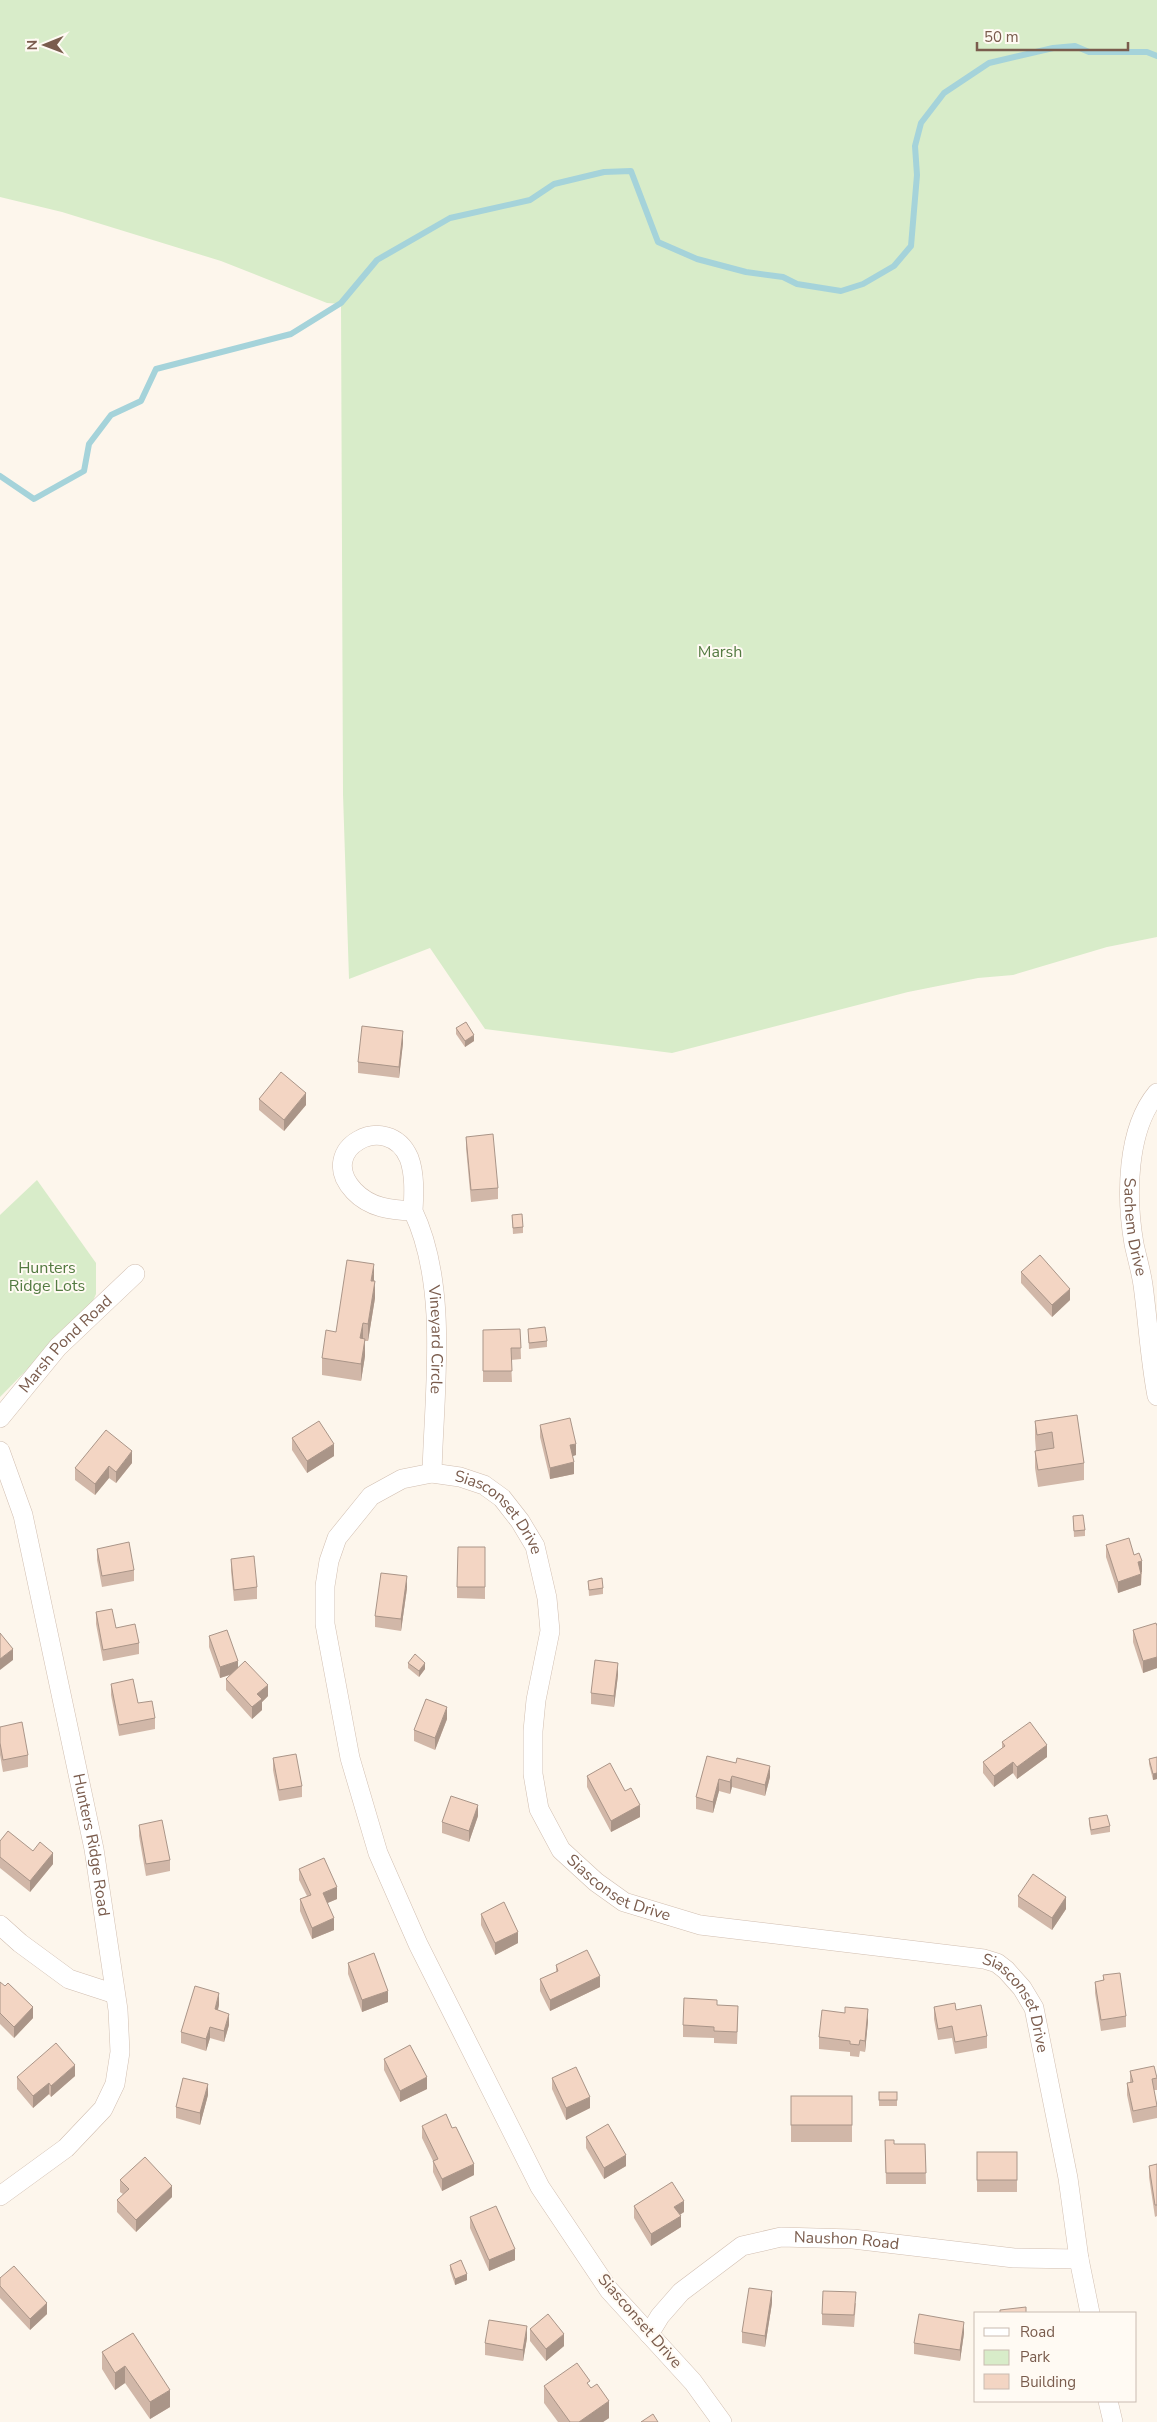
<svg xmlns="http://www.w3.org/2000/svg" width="1157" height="2422" font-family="'Nunito Sans',sans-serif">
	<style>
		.green { fill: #d8ecc9 }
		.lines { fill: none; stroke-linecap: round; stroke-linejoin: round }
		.stream { stroke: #a5d3da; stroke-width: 6 }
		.street-casing { stroke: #d1beb0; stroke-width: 20 }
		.street { stroke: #fff; stroke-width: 19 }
		.wall { fill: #d1b7a8 }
		.shaded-wall { fill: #aa9588 }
		.building { fill: #f3d5c3; stroke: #aa9588 }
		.labels { text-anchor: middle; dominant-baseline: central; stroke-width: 4; stroke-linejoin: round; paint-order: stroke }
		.park-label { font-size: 16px; fill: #537a41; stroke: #fffaf3 }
		.street-label { font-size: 16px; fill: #7a5c4d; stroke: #fffaf3 }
	</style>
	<rect width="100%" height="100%" fill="#fdf6ec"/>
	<!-- green -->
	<g class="green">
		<path d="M0,0h1157v937l-50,10 -94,28 -35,3 -70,14 -236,61 -187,-24 -55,-81 -81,31 -6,-185 -2,-490 -14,-1 -106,-42 -159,-49 -62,-15z"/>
		<path d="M37,1180l59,83v31l-4,9 -92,94v-182z"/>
	</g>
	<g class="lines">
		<!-- stream -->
		<path class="stream" d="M0,476l34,23 50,-28 5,-27 22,-29 30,-14 15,-32 135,-35 50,-31 36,-43 73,-42 80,-18 24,-16 50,-12 27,-1 27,71 39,17 49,13 37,5 14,7 44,7 22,-7 31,-18 17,-20 6,-71 -2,-29 6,-23 23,-30 45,-30 64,-15 22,-2 14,6h58l10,4"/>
		<defs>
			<g id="street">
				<path id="s1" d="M1157,1093c-31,37 -31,105 -23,151 3,14 7,27 9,41 5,37 7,74 14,111"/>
				<path id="s2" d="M413,1211c1,-17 2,-37 -4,-53 -21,-49 -95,-9 -55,33 16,17 37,19 59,20 36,75 21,180 19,262"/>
				<path id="s3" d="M0,1418l58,-71 77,-73"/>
				<path id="s4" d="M0,1451l23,64 71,334 24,161 2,42 -5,32 -12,25 -37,39 -66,48"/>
				<path d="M0,1925l20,18 49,36 46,15"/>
				<path id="s5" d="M649,2334l11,-18 21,-24 61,-46 39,-9 72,2 161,19 65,1"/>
				<path d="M1108,2401l5,21"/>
				<path id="s6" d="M722,2422l-29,-40 -84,-92 -69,-103 -122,-243 -40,-91 -28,-95 -25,-134v-38l4,-25 8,-23 34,-42 31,-17 30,-6 28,4 24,8 18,13 18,23 15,25 12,52 3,33 -14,69 -3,31v43l6,35 22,41 35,32 28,20 76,23 284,34 13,4 9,7 16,18 12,20 34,170 11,81 11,54"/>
			</g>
		</defs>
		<!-- street casing -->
		<use href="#street" class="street-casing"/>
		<!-- street -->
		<use href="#street" class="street"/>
	</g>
	<!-- wall -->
	<g class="wall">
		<path d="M456,1028l18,13 -9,6 -9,-13z"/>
		<path d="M403,1043l-4,35 -41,-5v-11z"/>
		<path d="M259,1099l47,6 -22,26 -25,-21z"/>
		<path d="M466,1137l32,51v11l-27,3 -5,-54z"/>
		<path d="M512,1215l11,12v6l-10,1z"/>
		<path d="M1021,1272l49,28 -18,17 -31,-34z"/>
		<path d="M374,1281l1,17 -7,43h-3v15l-4,25 -39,-6v-17l14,-26z"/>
		<path d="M520,1329l1,30 -10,1 1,22h-29v-52z"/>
		<path d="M528,1329l19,12v6l-18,2z"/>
		<path d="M1077,1415l7,48v17l-46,7 -3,-19v-17h1l-1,-13v-17z"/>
		<path d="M540,1425l36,30 -4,1 2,18 -24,5 -10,-42z"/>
		<path d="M292,1438l42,18 -27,17 -15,-23z"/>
		<path d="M132,1463l-16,20 -7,-5 -14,17 -20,-15v-12z"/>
		<path d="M1073,1516l12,14v6l-11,1z"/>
		<path d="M1106,1545l28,10 8,17 -1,13 -23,8 -12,-36z"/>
		<path d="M485,1547v52l-28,-1v-11z"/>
		<path d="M97,1549l37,21v11l-32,6 -5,-27z"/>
		<path d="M231,1559l26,28v12l-23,2 -3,-30z"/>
		<path d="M588,1581l15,7v6l-14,2z"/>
		<path d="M407,1588l-6,43 -26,-4v-11z"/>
		<path d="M96,1612l20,16 23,15v11l-36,7 -7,-37z"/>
		<path d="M1157,1626v42l-14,5 -10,-31v-12z"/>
		<path d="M209,1636l29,32 30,28 -6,6v8l-10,9 -26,-29v-11l4,-4 -10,3 -11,-31z"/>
		<path d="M408,1663l17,6 -6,8 -11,-9z"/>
		<path d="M618,1675l-4,32 -23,-3v-11z"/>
		<path d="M111,1684l44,34v11l-36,7 -8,-41z"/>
		<path d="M447,1719l-12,31 -21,-9v-11z"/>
		<path d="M0,1727l28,28v12l-25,5 -3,-17z"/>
		<path d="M1002,1742l45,15 -30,22 -4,-6 -19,14 -11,-14v-11l19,-14z"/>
		<path d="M707,1756l63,21 -5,19 -33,-9 -2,7 -11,-3 -6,22 -17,-4v-12z"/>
		<path d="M1157,1757v22l-4,1 -4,-16v-5z"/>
		<path d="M273,1758l29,28v11l-23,4 -6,-31z"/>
		<path d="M587,1776l38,15 15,26 -29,15 -24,-45z"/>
		<path d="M478,1816l-9,26 -27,-9v-11z"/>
		<path d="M1089,1818l21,8v6l-19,3 -2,-11z"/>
		<path d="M139,1825l31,35v11l-24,5 -7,-40z"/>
		<path d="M0,1841l33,10 20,13 -23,28 -30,-24z"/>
		<path d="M299,1869l38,30 -10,4 7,27 -22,9 -12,-28v-12l7,-3 -8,-16z"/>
		<path d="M1018,1896l48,13 -14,21 -34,-23z"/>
		<path d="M481,1914l37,29 -23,12 -14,-30z"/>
		<path d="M348,1963l40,39 -26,10 -14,-38z"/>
		<path d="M556,1965l44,22 -50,24 -10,-20v-12l16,-7z"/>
		<path d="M1103,1975l23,41v11l-25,4 -6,-38v-11l8,-2z"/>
		<path d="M0,1982l33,36 -19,20 -14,-14z"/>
		<path d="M219,2005l-1,5 11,15 -5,17 -14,-4 -4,13 -25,-8v-11z"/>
		<path d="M717,2005l21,12 -1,27 -23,-1v-5l-31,-1v-12z"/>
		<path d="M934,2007l22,3 31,26v12l-32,6 -3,-16 -14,2 -4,-21z"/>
		<path d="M868,2021l-3,31 -5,-1 -1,6 -9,-1v-4l-31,-3v-12z"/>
		<path d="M384,2059l43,30 -27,13 -16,-32z"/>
		<path d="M1130,2071l27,7v12h-3l3,16v12l-24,5 -6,-28v-12h3z"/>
		<path d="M75,2076l-24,21 -2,-3 -16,14 -16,-19v-12z"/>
		<path d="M552,2078l38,30 -24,12 -14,-31z"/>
		<rect x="879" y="2092" width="18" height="14"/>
		<path d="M208,2095l-8,30 -24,-7v-11z"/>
		<rect x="791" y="2096" width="61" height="46"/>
		<path d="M422,2126l52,49 -32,16 -9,-19v-11l-11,-23z"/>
		<path d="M586,2137l40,29 -22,13 -18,-31z"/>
		<path d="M885,2140l9,4h31l1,40h-40z"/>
		<rect x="977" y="2152" width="40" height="40"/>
		<path d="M1157,2164v52l-2,1 -6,-40v-11z"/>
		<path d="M120,2180l52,17 -36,35 -19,-20v-12l6,-6 -3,-2z"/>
		<path d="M634,2206l50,6 -4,3 1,12 -30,19 -17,-28z"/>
		<path d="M470,2217l45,43 -26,11 -19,-43z"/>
		<path d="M450,2265l17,15 -12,5 -5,-15z"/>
		<path d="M0,2278l47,36 -17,16 -30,-32z"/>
		<path d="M772,2303l-7,44 -23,-4v-11z"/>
		<path d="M856,2303l-2,24 -32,-2v-11z"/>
		<path d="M530,2329l34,17 -18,15 -16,-20z"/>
		<path d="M133,2333l37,74 -20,12 -25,-36 -10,7 -13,-21v-17z"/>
		<path d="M964,2333l-4,28 -46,-7v-11z"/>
		<path d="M527,2338l-4,23 -38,-6v-12z"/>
		<path d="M544,2386l46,1 19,31 -6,4h-45l-14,-19z"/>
	</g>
	<!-- shaded-wall -->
	<g class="shaded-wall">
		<path d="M403,1031v12l-4,35v-11z"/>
		<path d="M474,1035v6l-9,6v-6z"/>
		<path d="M306,1093v12l-22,26v-11z"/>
		<path d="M374,1264v17h-3z"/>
		<path d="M375,1281v17l-7,43v-17z"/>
		<path d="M1070,1289v11l-18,17v-12z"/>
		<path d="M363,1323v17l-3,-2z"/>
		<path d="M365,1339v17l-4,25v-17z"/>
		<path d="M334,1444v12l-27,17v-12z"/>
		<path d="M576,1444v11l-6,2v-12z"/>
		<path d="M132,1451v12l-16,20v-11z"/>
		<path d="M574,1462v12l-24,5v-11z"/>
		<path d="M109,1466v12l-14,17v-11z"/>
		<path d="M1142,1561v11l-4,2v-12z"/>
		<path d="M1141,1574v11l-23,8v-11z"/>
		<path d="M407,1576v12l-6,43v-12z"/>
		<path d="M13,1649v11l-13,10v-11z"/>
		<path d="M1157,1657v11l-14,5v-12z"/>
		<path d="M238,1661v11l-18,6v-11z"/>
		<path d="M425,1663v6l-6,8v-6z"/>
		<path d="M618,1663v12l-4,32v-11z"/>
		<path d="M268,1685v11l-6,6v8l-10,9v-12l5,-13z"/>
		<path d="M447,1707v12l-12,31v-12z"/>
		<path d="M1047,1745v12l-30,22v-12z"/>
		<path d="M1013,1762v11l-19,14v-11z"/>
		<path d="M770,1766v11l-5,19v-11z"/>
		<path d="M1157,1773v6l-4,1v-6z"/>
		<path d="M732,1776v11l-2,7v-12z"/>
		<path d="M719,1779v12l-6,22v-11z"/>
		<path d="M478,1805v11l-9,26v-11z"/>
		<path d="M640,1805v12l-29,15v-11z"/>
		<path d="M53,1853v11l-23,28v-11z"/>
		<path d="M337,1887v12l-14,6v-12z"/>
		<path d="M1066,1897v12l-14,21v-12z"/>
		<path d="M334,1918v12l-22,9v-11z"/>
		<path d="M518,1932v11l-23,12v-12z"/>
		<path d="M600,1976v11l-50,24v-11z"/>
		<path d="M388,1991v11l-26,10v-12z"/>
		<path d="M219,1993v12l-4,15v-11z"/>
		<path d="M33,2007v11l-19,20v-11z"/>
		<path d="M868,2009v12l-3,31v-11z"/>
		<path d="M229,2014v11l-5,17v-11z"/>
		<path d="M210,2027v11l-4,13v-12z"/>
		<path d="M75,2065v11l-24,21v-11z"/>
		<path d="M427,2077v12l-27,13v-11z"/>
		<path d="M49,2083v11l-16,14v-12z"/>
		<path d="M208,2084v11l-8,30v-12z"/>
		<path d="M590,2097v11l-24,12v-12z"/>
		<path d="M626,2155v11l-22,13v-11z"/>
		<path d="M474,2164v11l-32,16v-12z"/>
		<path d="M172,2186v11l-36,35v-12z"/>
		<path d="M684,2201v11l-10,6v-11z"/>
		<path d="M681,2216v11l-30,19v-12z"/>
		<path d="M515,2249v11l-26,11v-11z"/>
		<path d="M467,2274v6l-12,5v-6z"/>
		<path d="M772,2291v12l-7,44v-11z"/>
		<path d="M47,2303v11l-17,16v-11z"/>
		<path d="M964,2322v11l-4,28v-11z"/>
		<path d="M527,2326v12l-4,23v-11z"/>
		<path d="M564,2334v12l-18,15v-12z"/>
		<path d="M125,2366v17l-10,7v-17z"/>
		<path d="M170,2390v17l-20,12v-17z"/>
		<path d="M609,2401v17l-6,4h-24z"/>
	</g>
	<!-- building -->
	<g class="building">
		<path d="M466,1022l8,13 -9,6 -9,-13z"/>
		<path d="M362,1026l41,5 -4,36 -41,-5z"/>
		<path d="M281,1072l25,21 -22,27 -25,-21z"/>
		<path d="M493,1134l5,54 -27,2 -5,-53z"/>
		<path d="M522,1214l1,13 -10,1 -1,-13z"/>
		<path d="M1040,1255l30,34 -18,16 -31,-33z"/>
		<path d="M347,1260l27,4 -3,17h4l-7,43 -5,-1 -3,15 5,1 -4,25 -39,-6 4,-28 10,2z"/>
		<path d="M545,1327l2,14 -18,2 -1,-14z"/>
		<path d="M520,1329l1,19h-10l1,23h-29v-41z"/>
		<path d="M1077,1415l7,48 -46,7 -3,-19 19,-3 -2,-16 -15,3 -2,-14z"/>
		<path d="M570,1418l6,26 -6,1 4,17 -24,6 -10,-43z"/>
		<path d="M319,1421l15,23 -27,17 -15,-23z"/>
		<path d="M106,1430l26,21 -16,21 -7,-6 -14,18 -20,-16z"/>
		<path d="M1083,1515l2,15 -11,1 -1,-15z"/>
		<path d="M1129,1538l5,17 5,-2 3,8 -4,1 3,12 -23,8 -12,-37z"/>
		<path d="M129,1542l5,28 -32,6 -5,-27z"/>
		<path d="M458,1547h27v40h-28z"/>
		<path d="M254,1556l3,31 -23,3 -3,-31z"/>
		<path d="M381,1573l26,3 -6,43 -26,-3z"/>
		<path d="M602,1578l1,10 -14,2 -1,-9z"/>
		<path d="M112,1609l4,19 19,-4 4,19 -36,7 -7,-38z"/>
		<path d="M1156,1623l1,3v31l-14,4 -10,-31z"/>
		<path d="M227,1630l11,31 -18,6 -11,-31z"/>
		<path d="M0,1633l13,16 -13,10z"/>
		<path d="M415,1654l10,9 -6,8 -11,-8z"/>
		<path d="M595,1660l23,3 -4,33 -23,-3z"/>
		<path d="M245,1661l23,24 -11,9 5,5 -10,8 -26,-28z"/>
		<path d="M133,1679l5,24 14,-2 3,17 -36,7 -8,-41z"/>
		<path d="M426,1699l21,8 -12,31 -21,-8z"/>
		<path d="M22,1722l6,33 -25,5 -3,-17v-16z"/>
		<path d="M1030,1722l17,23 -30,22 -4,-5 -19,14 -11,-14 22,-16 -3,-4z"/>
		<path d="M296,1754l6,32 -23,4 -6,-32z"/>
		<path d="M707,1756l29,7 1,-5 33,8 -5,19 -33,-9 -2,6 -11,-3 -6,23 -17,-5z"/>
		<path d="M1157,1757v16l-4,1 -4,-15z"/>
		<path d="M610,1763l15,28 6,-3 9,17 -29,16 -24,-45z"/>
		<path d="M451,1796l27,9 -9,26 -27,-9z"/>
		<path d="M1107,1815l3,11 -19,4 -2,-12z"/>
		<path d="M162,1820l8,40 -24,4 -7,-39z"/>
		<path d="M8,1831l25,20 7,-9 13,11 -23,28 -30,-24v-16z"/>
		<path d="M324,1858l13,29 -14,6 11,25 -22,10 -12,-29 11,-4 -12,-26z"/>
		<path d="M1033,1874l33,23 -14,21 -34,-22z"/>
		<path d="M504,1902l14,30 -23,11 -14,-29z"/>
		<path d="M587,1950l13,26 -50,24 -10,-21 18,-8 -2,-6z"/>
		<path d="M374,1953l14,38 -26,9 -14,-37z"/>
		<path d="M1120,1973l6,43 -25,4 -6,-38 9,-2 -1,-5z"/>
		<path d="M0,1982l5,4 3,-3 25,24 -19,20 -14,-14z"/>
		<path d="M195,1986l24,7 -4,16 14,5 -5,17 -14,-4 -4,12 -25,-7z"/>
		<path d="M684,1998l33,2v5l21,1 -1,26 -23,-1v-4l-31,-2z"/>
		<path d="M955,2003l1,7 25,-5 6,31 -32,6 -3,-16 -14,3 -4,-22z"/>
		<path d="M845,2007l23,2 -3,32 -5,-1 -1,5 -9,-1v-3l-31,-4 3,-27 23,3z"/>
		<path d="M56,2043l19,22 -24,21 -2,-3 -16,13 -16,-19z"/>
		<path d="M410,2045l17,32 -27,14 -16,-32z"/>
		<path d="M1154,2066l3,12 -5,1 5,27 -24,5 -6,-28 6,-1 -3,-11z"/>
		<path d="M576,2067l14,30 -24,11 -14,-30z"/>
		<path d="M183,2078l25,6 -8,29 -24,-6z"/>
		<rect x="879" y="2092" width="18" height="8"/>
		<rect x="791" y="2096" width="61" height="29"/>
		<path d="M446,2114l6,14 4,-1 18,37 -32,15 -9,-18 5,-2 -16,-33z"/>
		<path d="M608,2124l18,31 -22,13 -18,-31z"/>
		<path d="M885,2140h9v4h31l1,29h-40z"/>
		<rect x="977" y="2152" width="40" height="28"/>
		<path d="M145,2157l27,29 -36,34 -19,-20 12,-11 -9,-9z"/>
		<path d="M1157,2164v41h-2l-6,-39z"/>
		<path d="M672,2182l12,19 -10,6 7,9 -30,18 -17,-28z"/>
		<path d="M496,2206l19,43 -26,11 -19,-43z"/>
		<path d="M461,2260l6,14 -12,5 -5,-14z"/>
		<path d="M14,2266l33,37 -17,16 -30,-33v-8z"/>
		<path d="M749,2288l23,3 -7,45 -23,-4z"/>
		<path d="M823,2291l33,1 -2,23 -32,-1z"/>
		<path d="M1026,2307v6h-26v-3z"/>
		<path d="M548,2314l16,20 -18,15 -16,-20z"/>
		<path d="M919,2314l45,8 -4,28 -46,-7z"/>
		<path d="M489,2320l38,6 -4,24 -38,-7z"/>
		<path d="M133,2333l37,57 -20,12 -25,-36 -10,7 -13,-21z"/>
		<path d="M577,2363l13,18 -3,2 4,5 6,-4 12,17 -30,21h-9l-26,-36z"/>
		<path d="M653,2414l5,8h-17z"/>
	</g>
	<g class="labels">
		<!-- park labels -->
		<g class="park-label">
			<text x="720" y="652">Marsh</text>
			<text x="47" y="1268">Hunters<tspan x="47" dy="18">Ridge Lots</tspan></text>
		</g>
		<!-- street labels -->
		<g class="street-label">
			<text stroke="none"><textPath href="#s1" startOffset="140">Sachem Drive</textPath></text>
			<text stroke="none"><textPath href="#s2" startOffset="370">Vineyard Circle</textPath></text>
			<text stroke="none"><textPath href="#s3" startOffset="99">Marsh Pond Road</textPath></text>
			<text stroke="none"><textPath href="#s6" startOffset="1195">Siasconset Drive</textPath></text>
			<text stroke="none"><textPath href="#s4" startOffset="405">Hunters Ridge Road</textPath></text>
			<text stroke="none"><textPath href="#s6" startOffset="1630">Siasconset Drive</textPath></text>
			<text stroke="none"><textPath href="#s6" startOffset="2065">Siasconset Drive</textPath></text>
			<text stroke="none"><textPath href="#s5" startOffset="235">Naushon Road</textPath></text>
			<text transform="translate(640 2321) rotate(49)">Siasconset Drive</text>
		</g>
	</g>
	<!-- legend -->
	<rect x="974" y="2312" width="162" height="90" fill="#fffaf3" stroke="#cabbb1"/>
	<rect x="984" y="2328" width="25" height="8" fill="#ffffff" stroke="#cabbb1"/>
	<text x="1020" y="2337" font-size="15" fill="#7a5c4d">Road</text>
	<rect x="984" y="2350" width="25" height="15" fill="#d8ecc9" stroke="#cabbb1"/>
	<text x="1020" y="2362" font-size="15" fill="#7a5c4d">Park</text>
	<rect x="984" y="2374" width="25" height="15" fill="#f3d5c3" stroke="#cabbb1"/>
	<text x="1020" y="2387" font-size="15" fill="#7a5c4d">Building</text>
	<!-- north arrow -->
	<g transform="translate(45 45) rotate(269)" stroke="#fffaf3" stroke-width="4" paint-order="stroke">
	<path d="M0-4L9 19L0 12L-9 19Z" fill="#7a5c4d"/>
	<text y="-8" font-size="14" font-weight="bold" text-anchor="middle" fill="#7a5c4d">N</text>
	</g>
	<!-- scale -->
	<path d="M977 42v8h151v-8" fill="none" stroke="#7a5c4d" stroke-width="2.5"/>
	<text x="984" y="42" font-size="15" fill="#7a5c4d" stroke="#fffaf3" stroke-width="4" paint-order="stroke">50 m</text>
</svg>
